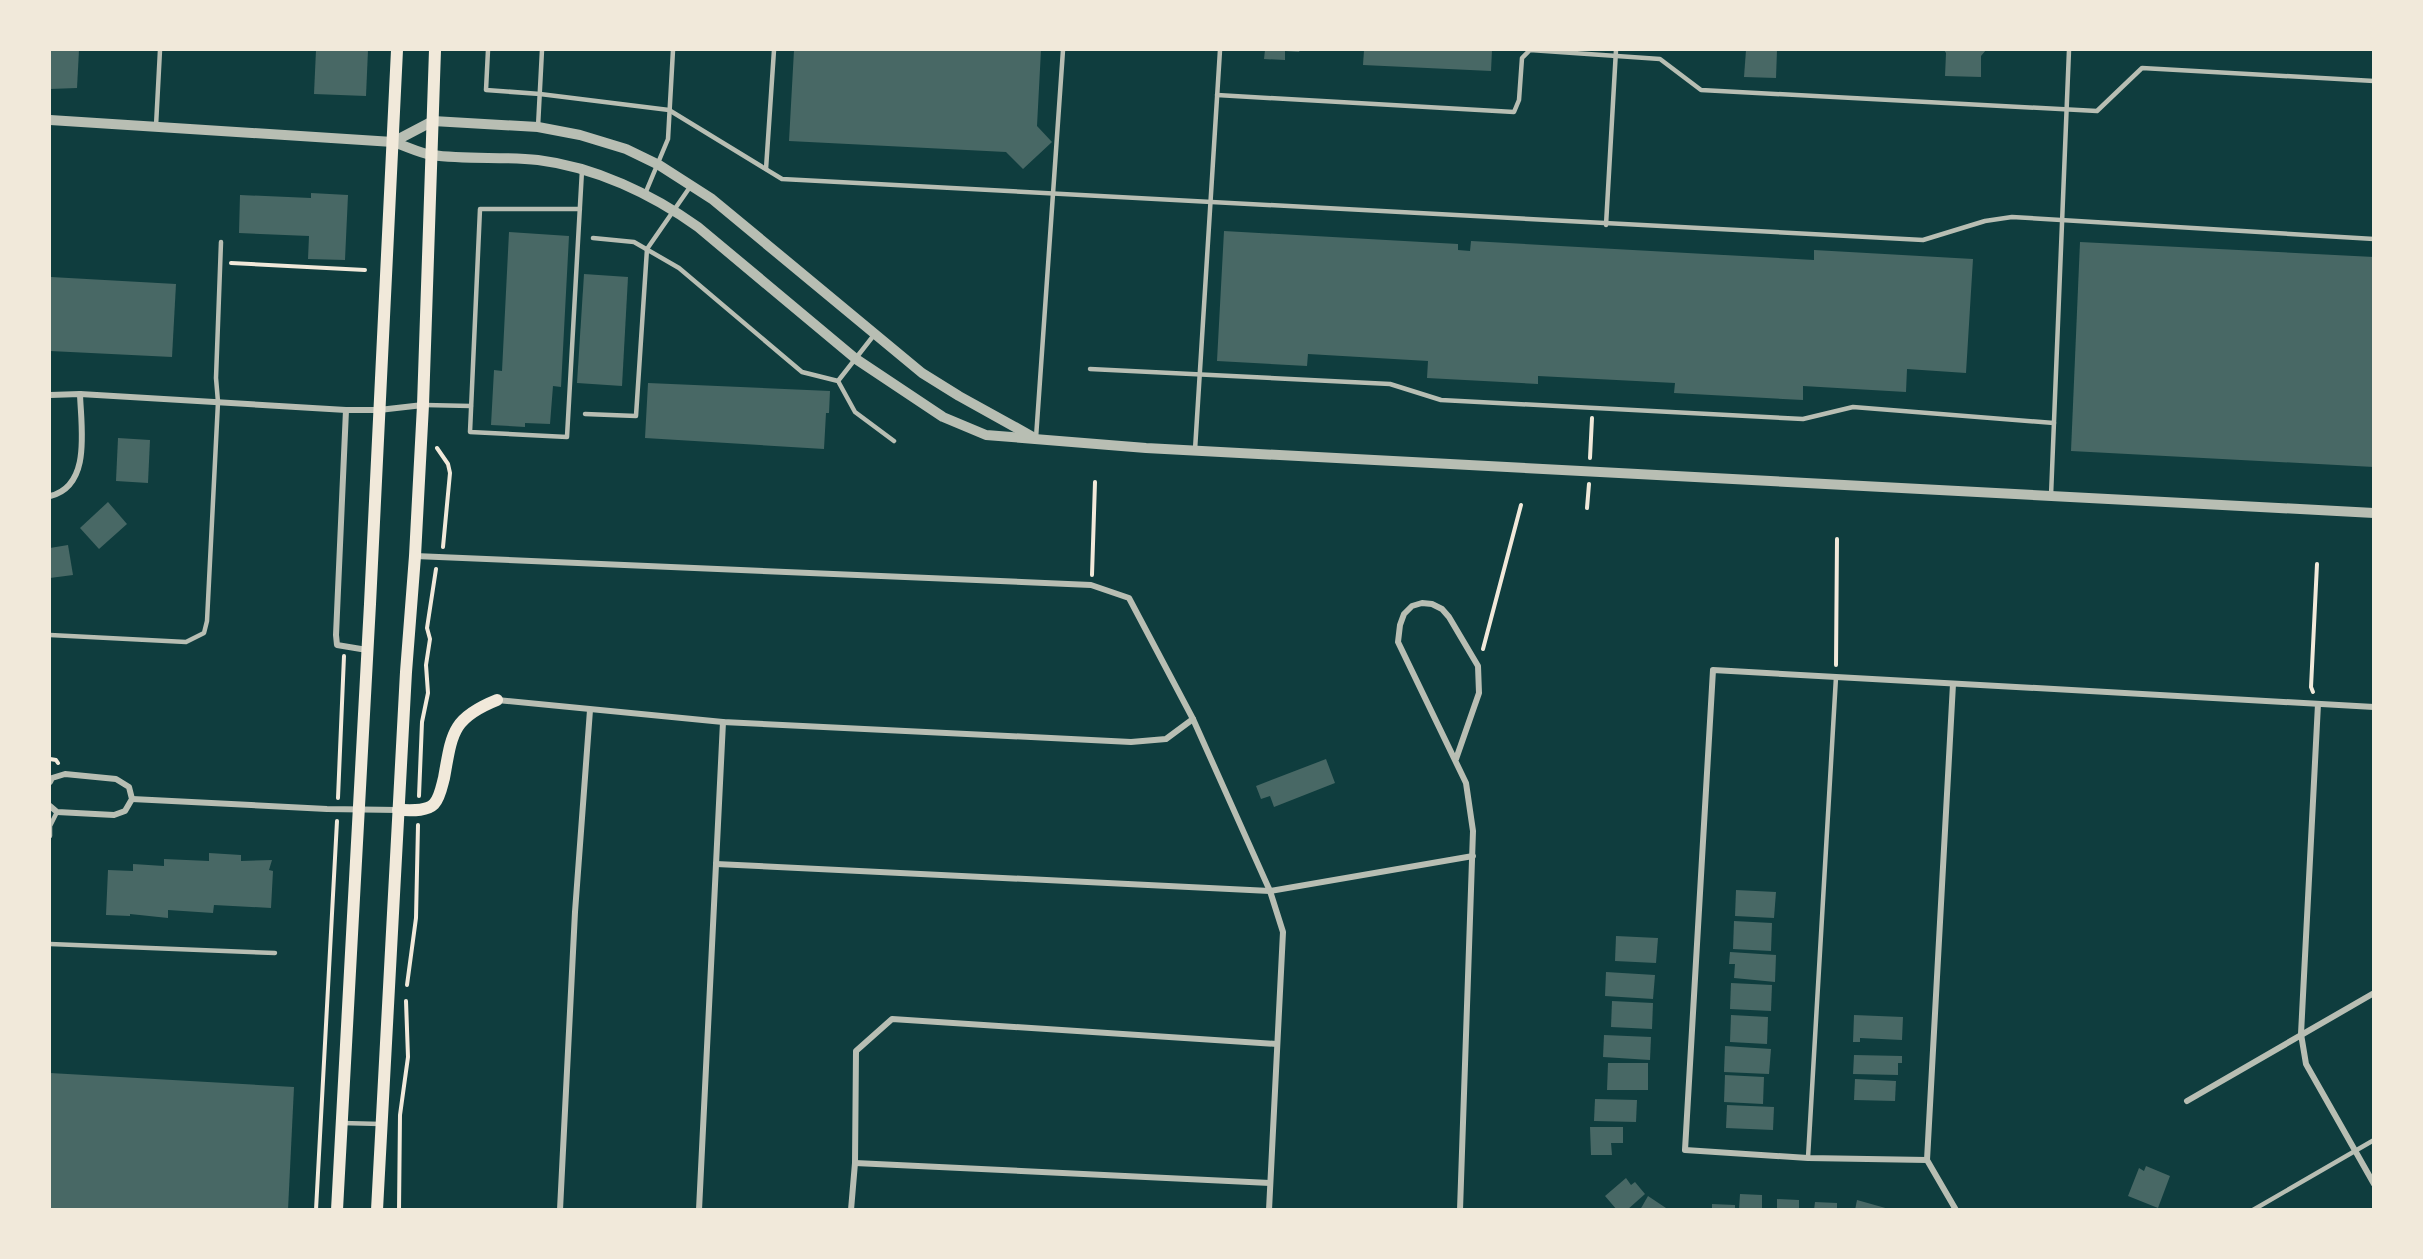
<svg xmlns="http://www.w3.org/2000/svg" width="2423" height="1259" font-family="Montserrat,sans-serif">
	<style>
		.building { fill: #486865 }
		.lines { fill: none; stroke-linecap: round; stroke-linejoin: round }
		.path { stroke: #f1e9da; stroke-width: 4 }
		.service { stroke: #b8beb3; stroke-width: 4.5 }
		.minor { stroke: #b8beb3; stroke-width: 6 }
		.tertiary { stroke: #b8beb3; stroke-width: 10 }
		.secondary { stroke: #f1e9da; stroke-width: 12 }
	</style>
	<rect width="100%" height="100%" fill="#0f3d3e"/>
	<!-- building -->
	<g class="building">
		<path d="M50,50h29l-2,38 -27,1z"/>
		<path d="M316,50h52l-2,46 -52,-2z"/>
		<path d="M794,50h247l-4,76 15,16 -29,27 -17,-17 -217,-11z"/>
		<path d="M1265,50h35l-1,2 -14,-1v9l-21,-1z"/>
		<path d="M1364,50h128l-1,21 -128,-6z"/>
		<path d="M1746,50h31l-1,28 -32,-1z"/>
		<path d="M1944,50h42l-5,6v21l-36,-1 1,-23z"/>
		<path d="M311,193l37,2 -3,65 -37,-1 1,-23 -70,-3 1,-38 71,3z"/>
		<path d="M1224,231l234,13v6l12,1 1,-10 343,19v-10l159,9 -7,114 -59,-4 -1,23 -103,-6v14l-129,-7 1,-10 -137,-7v8l-111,-6 1,-17 -120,-7 -1,12 -90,-5z"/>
		<path d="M509,232l60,4 -8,151 -8,-1 -3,38 -25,-1v4l-34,-2 3,-55 8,1z"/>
		<path d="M2080,242l294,15v210l-303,-16z"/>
		<path d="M584,274l44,3 -6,109 -45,-3z"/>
		<path d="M51,277l125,7 -4,73 -122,-6z"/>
		<path d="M648,383l182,8 -1,22h-3l-2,36 -179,-11z"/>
		<path d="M118,438l32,2 -2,43 -32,-2z"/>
		<path d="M108,502l19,22 -28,25 -19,-21z"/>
		<path d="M68,545l5,30 -23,3v-30z"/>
		<path d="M1326,759l9,24 -61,24 -4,-11 -9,3 -5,-13z"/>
		<path d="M209,853l32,2v6l31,-1 -3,10 4,1 -2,37 -57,-3 -1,8 -45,-3v8l-38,-4v2l-24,-1 2,-45 25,1v-7l31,2v-7l45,2z"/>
		<path d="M1736,890l40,2 -2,26 -39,-2z"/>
		<path d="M1734,921l38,2 -1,28 -38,-2z"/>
		<path d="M1616,936l42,2 -2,25 -41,-2z"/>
		<path d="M1730,952l46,3 -1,27 -41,-4 1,-14h-6z"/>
		<path d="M1606,972l49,3 -2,24 -48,-3z"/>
		<path d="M1731,983l41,2 -1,26 -41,-2z"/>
		<path d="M1612,1001l41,2 -1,26 -41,-2z"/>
		<path d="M1731,1015l37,2 -1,27 -37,-2z"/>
		<path d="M1854,1015l49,2 -1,23 -42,-2v4h-7z"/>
		<path d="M1604,1035l47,2 -1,23 -47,-3z"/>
		<path d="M1725,1046l46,3 -2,25 -45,-2z"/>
		<path d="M1854,1055l48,1v7h-4v12l-45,-1z"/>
		<path d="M1608,1063h40v27h-41z"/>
		<path d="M50,1073l244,14 -6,123 -238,-2z"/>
		<path d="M1725,1075l39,2 -1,27 -39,-2z"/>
		<path d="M1855,1079l41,2 -1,20 -41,-1z"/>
		<path d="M1595,1099l42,1 -1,22 -42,-1z"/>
		<path d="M1727,1105l47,2 -1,23 -47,-2z"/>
		<path d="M1590,1127h33v16h-12l1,12h-21z"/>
		<path d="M2146,1166l24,10 -12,32 -30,-12 11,-28 5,3z"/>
		<path d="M1626,1178l5,7 4,-3 10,12 -18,16h-10l-12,-14z"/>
		<path d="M1740,1194l22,1v15h-23z"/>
		<path d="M1648,1196l21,14h-29z"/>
		<path d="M1777,1199l22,1v10h-22z"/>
		<path d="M1857,1200l32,9v1h-34z"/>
		<path d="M1815,1202l22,1v7h-23z"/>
		<path d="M1712,1204l23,1v5h-23z"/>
	</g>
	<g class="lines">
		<!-- path -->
		<g class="path">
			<path d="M231,263l134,7"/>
			<path d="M437,448l11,16 2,9 -7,74"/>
			<path d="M1590,458l2,-40"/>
			<path d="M1587,508l2,-24"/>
			<path d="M1092,575l3,-93"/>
			<path d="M1483,649l38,-144"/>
			<path d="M1836,665l1,-126"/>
			<path d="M2313,692l-2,-5 6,-123"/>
			<path d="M50,759l6,1 2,3"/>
			<path d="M419,796l3,-74 6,-29 -2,-28 4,-26 -3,-11 9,-59"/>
			<path d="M338,798l6,-142"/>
			<path d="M407,985l9,-67 2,-93"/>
			<path d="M316,1210l21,-389"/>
			<path d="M399,1210l1,-95 8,-58 -2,-56"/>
		</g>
		<!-- service -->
		<g class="service">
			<path d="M488,50l-2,40 54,4 129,16 113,69 1141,61 62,-19 27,-4 362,22"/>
			<path d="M1217,95l297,17 5,-12 3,-42 8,-8 130,9 41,31 396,21 45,-43 232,13"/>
			<path d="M156,126l4,-76"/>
			<path d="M538,127l4,-77"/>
			<path d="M766,169l8,-119"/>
			<path d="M645,194l23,-55 5,-89"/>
			<path d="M580,209h-100l-10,223 97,5 15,-267"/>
			<path d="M1606,225l10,-175"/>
			<path d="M593,238l41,4 45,26 123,104 36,9 17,31 39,29"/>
			<path d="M1090,369l300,15 51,16 362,19 50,-12 201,16"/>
			<path d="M838,381l36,-46"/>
			<path d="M425,405l46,1"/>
			<path d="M585,414l51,2 11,-167 43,-62"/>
			<path d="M1036,438l27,-388"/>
			<path d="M1195,450l25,-400"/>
			<path d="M2051,496l18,-446"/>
			<path d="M50,635l136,7 18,-9 3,-12 11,-219 -2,-24 5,-136"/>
			<path d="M50,836v-10l7,-14"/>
			<path d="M50,944l225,9"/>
			<path d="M342,1123l39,1"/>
			<path d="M1808,1158l28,-481"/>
			<path d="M2253,1210l121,-70"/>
		</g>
		<!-- minor -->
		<g class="minor">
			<path d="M50,395l30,-1 266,16h33l44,-5"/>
			<path d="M346,410l-10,225 1,10 30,5"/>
			<path d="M50,496c42,-10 31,-69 30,-102"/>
			<path d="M415,556l676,29 38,13 64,121 77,172 13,41 -14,278"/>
			<path d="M1953,684l-26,476 29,50"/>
			<path d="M497,700l226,22 408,20 35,-3 27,-20"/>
			<path d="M2318,704l-17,330 5,30 68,120"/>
			<path d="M1456,759l23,-66 -1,-27 -29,-49 -7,-8 -10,-5 -10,-1 -10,3 -8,8 -4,11 -2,17 68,141 7,48 -13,379"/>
			<path d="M50,782l2,-4 13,-4 51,5 13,8 3,12 -7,12 -11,4 -57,-3 -7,-6"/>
			<path d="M132,799l195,10 71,1"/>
			<path d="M716,864l554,27 203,-35"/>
			<path d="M2187,1101l187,-108"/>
			<path d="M1927,1160l-119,-2 -123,-8 28,-480 661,37"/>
			<path d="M855,1163l415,20"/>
			<path d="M560,1210l15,-298 15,-202"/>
			<path d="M699,1210l24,-488"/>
			<path d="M851,1210l4,-47 1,-112 36,-32 385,25"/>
		</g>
		<!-- tertiary -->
		<g class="tertiary">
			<path d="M50,120l343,22c13,4 26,11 39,13 35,5 71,1 106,5 57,7 114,34 160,67l158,132 87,58 43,18 160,13 1228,65"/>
			<path d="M393,142l40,-21 105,6 42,8 46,14 33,16 53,34 210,174 37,23 74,41"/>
		</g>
		<!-- secondary -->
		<g class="secondary">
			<path d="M398,810c11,0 28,2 36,-6 6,-6 8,-19 10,-26 8,-45 8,-60 53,-78"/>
			<path d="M337,1210l33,-606 27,-554"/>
			<path d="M377,1210l29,-538 9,-116 8,-151 12,-355"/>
		</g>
	</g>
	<!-- border -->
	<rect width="2423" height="1259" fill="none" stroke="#f1e9da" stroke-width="102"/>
</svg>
